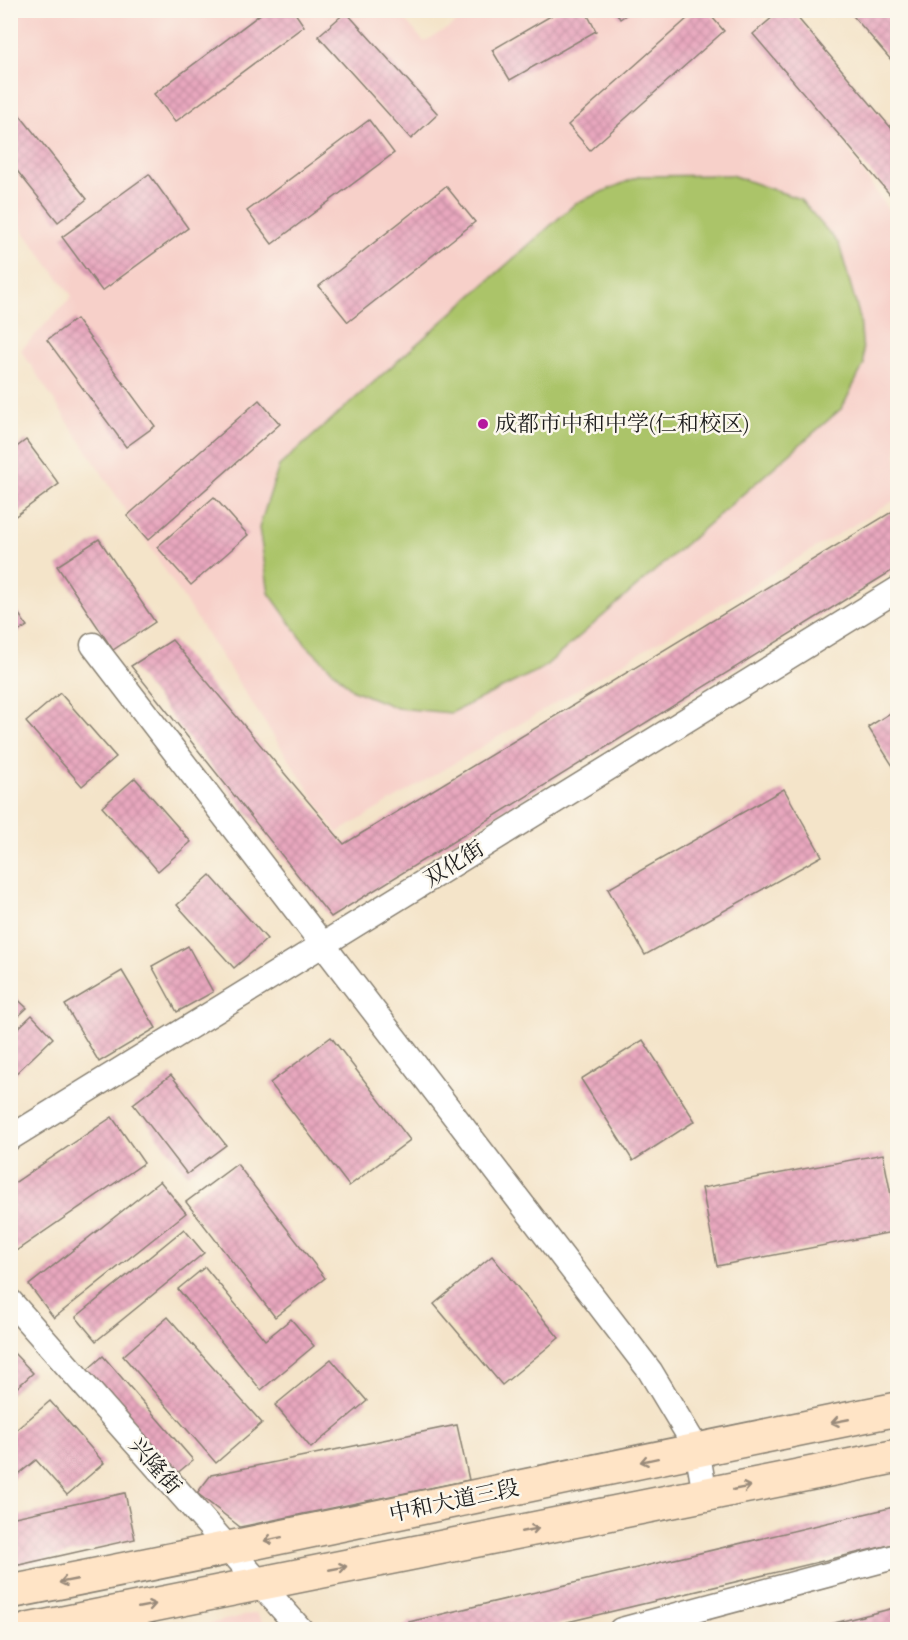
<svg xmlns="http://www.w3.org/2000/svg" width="908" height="1640" font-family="'IM FELL French Canon','Noto Serif SC',serif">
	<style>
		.built { fill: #f7d0c9 }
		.pitch { fill: #abc469; stroke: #647042; stroke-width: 1.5 }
		.building { fill: url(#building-cross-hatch) }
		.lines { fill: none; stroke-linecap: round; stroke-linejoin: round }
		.minor-casing { stroke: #888072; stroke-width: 27 }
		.secondary-casing { stroke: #888072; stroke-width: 36 }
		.minor { stroke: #fff; stroke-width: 24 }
		.secondary { stroke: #ffe4c6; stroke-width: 33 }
		.oneway { stroke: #998a7a }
		.poi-dot { fill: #b5179e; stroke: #fbf7ec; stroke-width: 2 }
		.labels { text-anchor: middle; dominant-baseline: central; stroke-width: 5; stroke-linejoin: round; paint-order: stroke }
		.poi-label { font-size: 22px; fill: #1c1c1c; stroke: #fbf7ec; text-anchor: start }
		.street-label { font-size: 22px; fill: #1c1c1c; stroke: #fbf7ec }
	</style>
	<defs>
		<pattern id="building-cross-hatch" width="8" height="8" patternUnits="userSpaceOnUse" patternTransform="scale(1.5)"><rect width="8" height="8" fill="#e8a7be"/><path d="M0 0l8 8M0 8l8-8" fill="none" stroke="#c68fa3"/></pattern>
	</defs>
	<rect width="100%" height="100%" fill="#fbf7ec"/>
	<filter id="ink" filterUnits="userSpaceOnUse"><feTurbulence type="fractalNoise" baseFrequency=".0167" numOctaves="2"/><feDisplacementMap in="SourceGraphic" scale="12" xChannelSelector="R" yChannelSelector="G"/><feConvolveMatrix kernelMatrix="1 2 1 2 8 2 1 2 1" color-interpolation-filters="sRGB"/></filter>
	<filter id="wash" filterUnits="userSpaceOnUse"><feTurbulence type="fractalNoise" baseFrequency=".008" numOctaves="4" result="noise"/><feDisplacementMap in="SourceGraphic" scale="24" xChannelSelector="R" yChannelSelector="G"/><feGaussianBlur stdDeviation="1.35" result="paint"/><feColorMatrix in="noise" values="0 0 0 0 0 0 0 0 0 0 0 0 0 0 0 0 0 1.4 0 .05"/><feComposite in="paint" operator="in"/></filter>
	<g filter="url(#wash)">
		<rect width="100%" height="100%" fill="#f4e4c9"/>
		<!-- built -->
		<g class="built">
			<path d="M11,11h387l26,31 53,-31h282l138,213v275l-560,334 -316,-483 51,-54 -61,-81z"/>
			<path d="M256,1613l12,16h-82z"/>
		</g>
		<!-- pitch -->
		<path class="pitch" d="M731,175l69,24 39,45 21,74 4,46 -22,44 -299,260 -92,45 -54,-5 -44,-18 -47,-45 -37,-52 -10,-65 20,-62 297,-263 64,-27z"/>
		<g id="blocks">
			<!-- building -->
			<g class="building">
				<path d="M266,10h27l11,16 -129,96 -21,-28z"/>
				<path d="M561,10h24l11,21 -86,49 -18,-30z"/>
				<path d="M615,10h18l-13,9z"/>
				<path d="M697,10h9l18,21 -134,119 -22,-25z"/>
				<path d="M781,10h10l107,126v68l-145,-170z"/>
				<path d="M848,10h50v58z"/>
				<path d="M346,12l92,102 -27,25 -93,-103z"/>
				<path d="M10,103l77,96 -29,23 -48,-60z"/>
				<path d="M369,120l25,33 -122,91 -25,-33z"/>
				<path d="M149,174l39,54 -86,63 -40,-54z"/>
				<path d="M446,186l29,36 -127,100 -29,-36z"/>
				<path d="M76,319l79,107 -29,21 -79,-107z"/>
				<path d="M259,400l21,24 -132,116 -21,-24z"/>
				<path d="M26,440l33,44 -49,36v-68z"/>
				<path d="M214,497l34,38 -57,50 -34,-38z"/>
				<path d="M898,508v59l-567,350 -200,-251 41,-26 172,204z"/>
				<path d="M99,539l56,83 -42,28 -56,-84z"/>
				<path d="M10,601l17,25 -17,11z"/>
				<path d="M60,693l56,64 -34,29 -56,-64z"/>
				<path d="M898,708v66l-30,-47z"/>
				<path d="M135,778l56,64 -33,29 -56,-64z"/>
				<path d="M784,789l38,67 -177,99 -37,-66z"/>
				<path d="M210,875l57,64 -33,29 -57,-63z"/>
				<path d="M188,946l25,46 -36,20 -25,-46z"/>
				<path d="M122,971l34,57 -57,34 -34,-57z"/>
				<path d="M10,992l17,16 -17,16z"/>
				<path d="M32,1015l21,23 -43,41v-43z"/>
				<path d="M331,1037l79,103 -61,46 -79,-103z"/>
				<path d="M643,1040l52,81 -62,40 -52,-82z"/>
				<path d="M171,1075l55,70 -39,29 -54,-70z"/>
				<path d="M112,1117l32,46 -134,92v-69z"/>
				<path d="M883,1154l15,77 -181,35 -15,-78z"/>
				<path d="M237,1164l88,114 -50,39 -89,-115z"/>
				<path d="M160,1181l26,32 -132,105 -25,-33z"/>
				<path d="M184,1229l20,24 -108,88 -20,-24z"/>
				<path d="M492,1256l67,82 -57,47 -68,-81z"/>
				<path d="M205,1267l60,73 26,-21 23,27 -53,44 -83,-101z"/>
				<path d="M168,1317l94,106 -46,40 -93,-107z"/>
				<path d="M10,1349l23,24 -23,21z"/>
				<path d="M103,1356l90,104 -18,15 -90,-103z"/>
				<path d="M331,1359l36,42 -56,47 -36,-43z"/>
				<path d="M50,1401l54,62 -37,32 -31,-35 -26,21v-46z"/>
				<path d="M457,1425l12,55 -229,47 -43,-34 14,-18z"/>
				<path d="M125,1493l10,46 -125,28v-49z"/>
				<path d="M898,1506v37l-364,87h-134l9,-8z"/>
				<path d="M898,1607v23h-86l-1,-1z"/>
			</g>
		</g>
	</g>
	<g filter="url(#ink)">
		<use href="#blocks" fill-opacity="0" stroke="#888072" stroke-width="1.5"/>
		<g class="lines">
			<defs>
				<g id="minor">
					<path d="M93,645l557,726 47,78 8,46"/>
					<path d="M10,1138l888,-549"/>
					<path d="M10,1301l291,329"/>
					<path d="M621,1630l277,-74"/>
				</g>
				<g id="secondary">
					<path d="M10,1592c297,-58 591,-124 888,-183"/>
					<path d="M28,1630l870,-174"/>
				</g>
			</defs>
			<!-- minor casing -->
			<use href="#minor" class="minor-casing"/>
			<!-- secondary casing -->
			<use href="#secondary" class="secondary-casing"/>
			<!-- minor -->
			<use href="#minor" class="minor"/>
			<!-- secondary -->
			<use href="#secondary" class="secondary"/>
		</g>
		<!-- one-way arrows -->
		<defs><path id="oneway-shaft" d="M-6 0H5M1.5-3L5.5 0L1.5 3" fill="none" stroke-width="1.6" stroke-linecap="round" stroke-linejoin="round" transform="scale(1.5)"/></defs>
		<g class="oneway">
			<use href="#oneway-shaft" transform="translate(840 1421) rotate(169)"/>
			<use href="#oneway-shaft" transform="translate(649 1460) rotate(168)"/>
			<use href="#oneway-shaft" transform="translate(742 1488) rotate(-11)"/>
			<use href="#oneway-shaft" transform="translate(530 1530) rotate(-11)"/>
			<use href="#oneway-shaft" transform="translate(273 1539) rotate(168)"/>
			<use href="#oneway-shaft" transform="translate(338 1568) rotate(-11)"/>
			<use href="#oneway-shaft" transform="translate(68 1581) rotate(169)"/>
			<use href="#oneway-shaft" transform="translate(147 1606) rotate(-11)"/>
		</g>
	</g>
	<!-- markers -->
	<circle class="poi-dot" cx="483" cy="424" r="6"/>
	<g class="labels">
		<!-- poi labels -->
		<g class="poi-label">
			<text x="495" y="424">成都市中和中学(仁和校区)</text>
		</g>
		<!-- street labels -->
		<g class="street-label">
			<text transform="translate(454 864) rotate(-32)">双化街</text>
			<text transform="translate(155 1466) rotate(49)">兴隆街</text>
			<text transform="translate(454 1501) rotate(-12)">中和大道三段</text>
		</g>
	</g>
	<!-- margin -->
	<rect width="908" height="1640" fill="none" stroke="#fbf7ec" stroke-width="36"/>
</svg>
